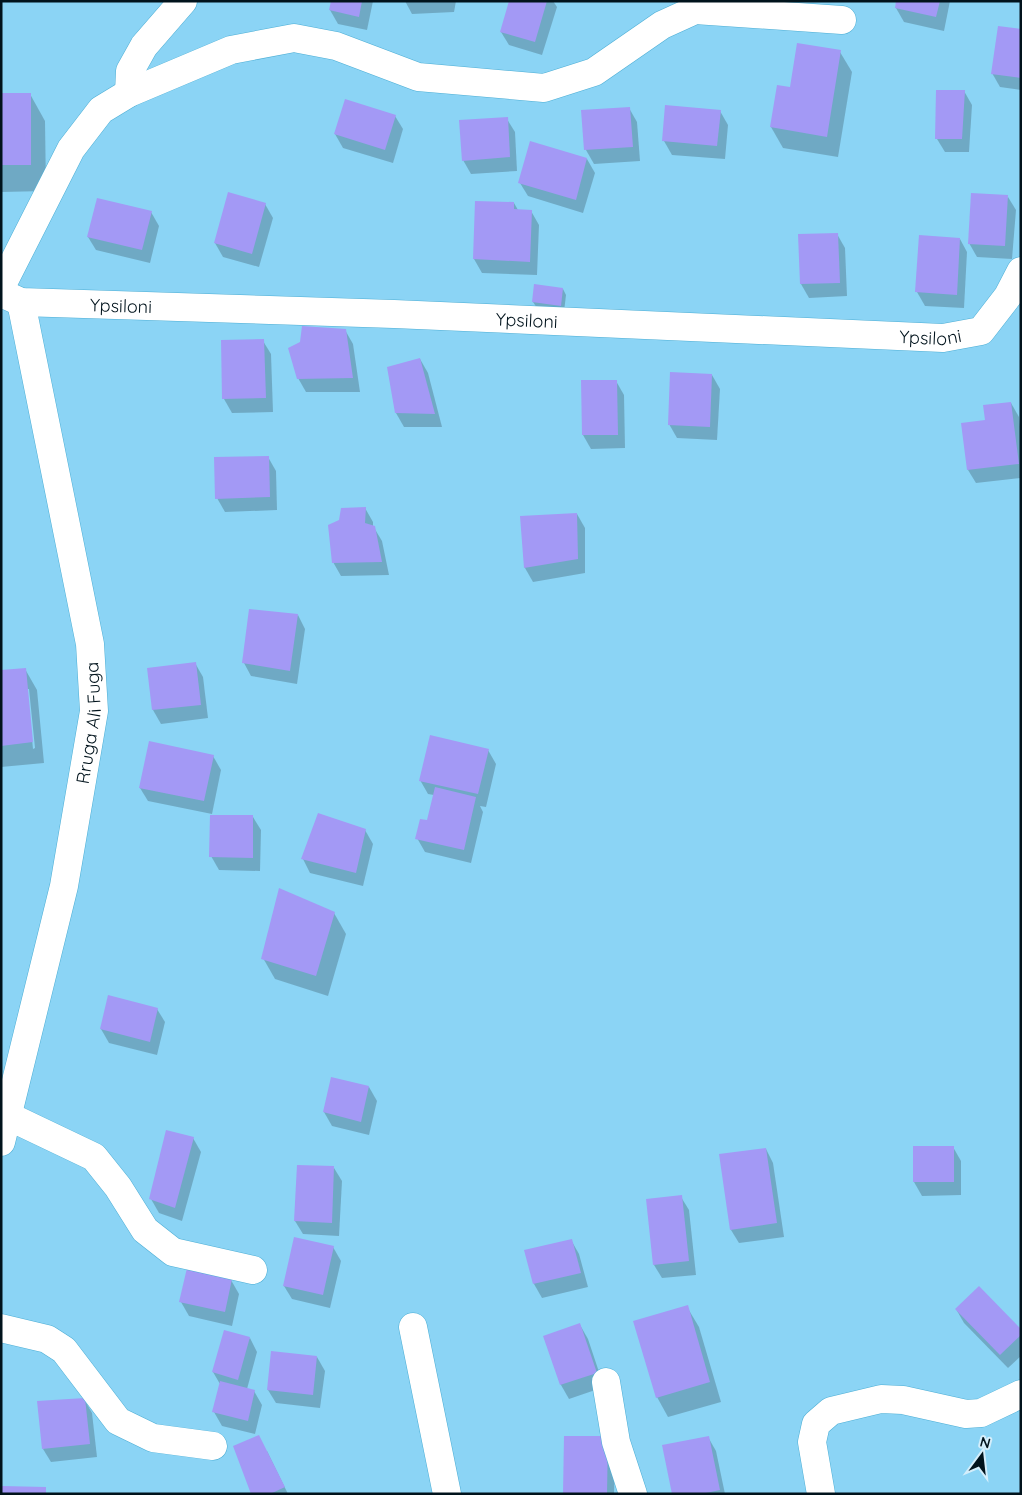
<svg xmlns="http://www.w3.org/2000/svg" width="1022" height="1495" font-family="Quicksand,sans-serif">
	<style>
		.shadow { fill: #0003; fill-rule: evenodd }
		.building { fill: #a399f5 }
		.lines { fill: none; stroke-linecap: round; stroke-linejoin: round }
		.minor-casing { stroke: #4caed5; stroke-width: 29 }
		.minor { stroke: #fff; stroke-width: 28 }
		.labels { text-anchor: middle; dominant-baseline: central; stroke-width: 4; stroke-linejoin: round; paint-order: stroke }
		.street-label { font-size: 18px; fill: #01131c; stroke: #d4eefb }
	</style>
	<rect width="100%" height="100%" fill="#8bd4f5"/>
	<!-- shadow -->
	<g class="shadow">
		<path d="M332,1h41l-6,29 -29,-6 -8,-14z"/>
		<path d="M405,1h51l-2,11 -42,2z"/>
		<path d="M510,1h43l4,6 -15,48 -33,-10 -8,-13z"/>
		<path d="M898,1h52l-6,30 -40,-9 -8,-14z"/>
		<path d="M1021,31v59l-21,-3 -8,-14z"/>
		<path d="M840,52l12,20 -14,85 -55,-9 -12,-21z"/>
		<path d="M964,91l8,14 -3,47h-24l-8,-13z"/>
		<path d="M30,94l15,27 1,70 -45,1v-97z"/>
		<path d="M629,108l8,14 3,39 -46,3 -8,-14 -3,-39z"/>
		<path d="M720,111l8,14 -3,34 -53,-4 -8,-14z"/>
		<path d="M395,116l8,13 -10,34 -50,-15 -8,-14z"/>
		<path d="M507,119l8,13 2,39 -46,3 -8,-14z"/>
		<path d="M587,159l8,14 -12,40 -55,-17 -8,-13z"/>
		<path d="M1008,197l8,13 -4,49 -35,-2 -8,-14z"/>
		<path d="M476,202l38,1 4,7 13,1 8,14 -2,50 -55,-2 -8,-14z"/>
		<path d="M265,204l8,14 -14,49 -36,-10 -8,-14z"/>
		<path d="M151,212l8,14 -9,37 -54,-13 -8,-13z"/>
		<path d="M837,234l8,14 2,48 -38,2 -8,-14 -2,-48z"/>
		<path d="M960,239l7,13 -3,56 -39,-2 -8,-14z"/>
		<path d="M563,289l3,6 -2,17 -27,-4 -4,-6z"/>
		<path d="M345,330l8,14 7,48h-54l-8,-14z"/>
		<path d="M263,341l8,13 2,58 -41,1 -8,-14 -2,-57z"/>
		<path d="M420,359l8,14 14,54h-38l-8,-14z"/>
		<path d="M712,375l8,14 -3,51 -40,-2 -8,-14z"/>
		<path d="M616,381l8,14 1,53 -34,1 -8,-14z"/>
		<path d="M1011,403l8,14 2,19v42l-45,5 -8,-13 18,-49z"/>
		<path d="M268,457l8,14 1,39 -52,2 -8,-14z"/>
		<path d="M365,508l8,14v4l9,15 7,34 -48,1 -8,-14z"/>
		<path d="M577,514l8,14v45l-52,9 -8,-14 -4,-51z"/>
		<path d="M298,615l7,14 -8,55 -46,-8 -7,-13z"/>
		<path d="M195,663l8,14 5,41 -47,6 -8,-14 -5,-41z"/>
		<path d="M25,669l12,21 7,73 -43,4v-95zM27,689h2l6,59 -2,1z"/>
		<path d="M488,750l8,14 -10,43 -6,-1 3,6 -12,51 -46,-11 -8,-14 11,-16 6,-27 -6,-1 -8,-14z"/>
		<path d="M213,756l8,14 -9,44 -64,-13 -8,-13z"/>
		<path d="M253,817l8,13 -1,41 -41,-1 -8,-14z"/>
		<path d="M365,830l8,14 -10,42 -53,-13 -7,-14z"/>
		<path d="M334,913l12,21 -18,62 -53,-17 -12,-21z"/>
		<path d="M157,1009l8,13 -8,33 -48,-12 -8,-14z"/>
		<path d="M369,1087l8,14 -8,34 -37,-9 -8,-14z"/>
		<path d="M193,1138l8,14 -19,69 -23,-8 -8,-14z"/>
		<path d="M953,1147l8,14v34l-39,1 -8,-14z"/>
		<path d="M766,1149l7,14 11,74 -45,6 -8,-13z"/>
		<path d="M334,1168l8,13 -3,55 -36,-2 -8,-13z"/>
		<path d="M681,1197l8,13 7,65 -34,3 -8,-13z"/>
		<path d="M571,1240l8,14 9,33 -46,11 -8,-14 -8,-33z"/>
		<path d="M333,1247l8,14 -11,47 -38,-9 -8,-13z"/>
		<path d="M231,1280l8,14 -7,32 -43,-10 -8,-14z"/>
		<path d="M687,1307l12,20 22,75 -53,15 -11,-20z"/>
		<path d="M956,1309l65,22v25l-13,12 -44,-45z"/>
		<path d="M580,1325l8,14 16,48 -35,12 -8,-14 -17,-48z"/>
		<path d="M250,1338l7,14 -10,37 7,2 8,14 -7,29 -33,-8 -8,-14 6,-28 -7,-12z"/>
		<path d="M317,1357l8,14 -5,37 -44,-5 -8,-13z"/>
		<path d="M84,1399l8,14 5,44 -46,5 -8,-13z"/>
		<path d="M708,1437l8,14 9,43h-51z"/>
		<path d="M267,1451l21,43h-36z"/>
		<path d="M615,1451l-1,43h-49z"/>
	</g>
	<!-- building -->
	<g class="building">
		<path d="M331,1h31l-3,16 -30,-7z"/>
		<path d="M509,1h38l-12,41 -35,-10z"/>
		<path d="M896,1h44l-4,16 -41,-9z"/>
		<path d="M998,26l23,3v49l-30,-4z"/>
		<path d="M797,43l44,7 -14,87 -57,-10 7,-42 13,2z"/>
		<path d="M936,90h29l-3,49h-27z"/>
		<rect x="1" y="93" width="30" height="72"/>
		<path d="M345,99l51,16 -11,35 -51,-16z"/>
		<path d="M665,105l56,5 -4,36 -55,-5z"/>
		<path d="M630,107l3,40 -49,3 -3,-40z"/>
		<path d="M508,117l2,40 -48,4 -3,-41z"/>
		<path d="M530,141l57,17 -11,42 -58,-17z"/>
		<path d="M228,192l38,11 -14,51 -38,-11z"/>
		<path d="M971,193l37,2 -3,51 -37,-2z"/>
		<path d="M97,198l55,13 -10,39 -55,-13z"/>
		<path d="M475,201l39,1v7l18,1 -2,52 -57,-3z"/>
		<path d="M838,233l2,50 -40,1 -2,-50z"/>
		<path d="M919,235l41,3 -3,57 -42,-3z"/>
		<path d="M534,284l29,4 -2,18 -29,-4z"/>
		<path d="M302,326l44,3 7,49 -56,1 -9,-31 12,-6z"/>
		<path d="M264,339l2,59 -44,1 -1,-59z"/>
		<path d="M420,358l15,56 -40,-1 -8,-46z"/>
		<path d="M670,372l42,2 -2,53 -42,-2z"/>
		<path d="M581,380h36l1,55h-36z"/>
		<path d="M1011,402l8,62 -52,6 -6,-47 24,-3 -2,-15z"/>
		<path d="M269,456l1,41 -55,2 -1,-42z"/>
		<path d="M366,507l-1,16 10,3 7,36 -50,1 -4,-38 11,-5 2,-12z"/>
		<path d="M577,513l1,46 -54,9 -4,-52z"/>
		<path d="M249,609l49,5 -8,57 -48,-8z"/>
		<path d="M196,662l5,43 -49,5 -5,-42z"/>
		<path d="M26,668l7,74 -32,4v-76z"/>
		<path d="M430,735l59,14 -11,45 -59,-13z"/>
		<path d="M149,741l65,14 -10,46 -65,-13z"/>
		<path d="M435,787l41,10 -12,53 -49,-11 5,-20 7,1z"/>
		<path d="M318,813l48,16 -10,44 -55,-14z"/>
		<path d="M210,815h43v43l-44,-1z"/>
		<path d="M279,888l56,24 -19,64 -55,-17z"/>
		<path d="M108,995l50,13 -8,34 -50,-13z"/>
		<path d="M331,1077l38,9 -8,36 -38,-10z"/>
		<path d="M166,1130l28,7 -19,71 -26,-9z"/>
		<rect x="913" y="1146" width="41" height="36"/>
		<path d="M766,1148l11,75 -47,7 -11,-76z"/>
		<path d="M297,1165l37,1 -2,57 -38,-2z"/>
		<path d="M682,1195l7,66 -36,4 -7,-66z"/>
		<path d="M294,1237l40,9 -11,49 -40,-9z"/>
		<path d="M572,1239l9,34 -48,11 -9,-34z"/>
		<path d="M187,1268l45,11 -7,33 -46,-10z"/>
		<path d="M979,1286l42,43v6l-21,20 -45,-46z"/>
		<path d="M688,1305l22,77 -54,16 -23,-77z"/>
		<path d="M580,1323l17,50 -37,12 -17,-49z"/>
		<path d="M224,1330l26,7 -12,43 -26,-8z"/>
		<path d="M271,1351l46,5 -4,39 -46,-5z"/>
		<path d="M220,1381l35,9 -7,31 -36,-9z"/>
		<path d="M85,1398l5,46 -48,5 -5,-48z"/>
		<path d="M259,1435l26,52 -15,7h-19l-18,-48z"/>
		<path d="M564,1436h44l-1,58h-44z"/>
		<path d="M709,1436l11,54 -19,4h-29l-10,-49z"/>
		<path d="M2,1486l44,1v7h-44z"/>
	</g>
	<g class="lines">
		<defs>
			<g id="minor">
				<path d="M129,93l1,-22 14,-25 39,-45"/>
				<path d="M1,287l70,-138 30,-39 28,-17 102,-43 63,-12 42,8 82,31 126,11 50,-16 68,-47 33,-15 147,10"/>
				<path id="s1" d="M1,293l20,9 373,12 549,24 38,-7 27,-35 13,-25"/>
				<path d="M8,1116l86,41 24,30 27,43 28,22 80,18"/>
				<path id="s2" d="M1,1142l63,-256 30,-175 -4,-67 -69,-342"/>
				<path d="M413,1327l34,167"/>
				<path d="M1,1328l46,11 17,11 54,71 35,17 60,8"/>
				<path d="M606,1382l10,60 17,52"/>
				<path d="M821,1494l-9,-52 4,-18 15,-13 50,-12 22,1 63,14 15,-1 40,-19"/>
			</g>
		</defs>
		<!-- minor casing -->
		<use href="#minor" class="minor-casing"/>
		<!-- minor -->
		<use href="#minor" class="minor"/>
	</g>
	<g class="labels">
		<!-- street labels -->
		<g class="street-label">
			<text stroke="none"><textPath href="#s1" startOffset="122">Ypsiloni</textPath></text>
			<text stroke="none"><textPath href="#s1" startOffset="528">Ypsiloni</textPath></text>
			<text stroke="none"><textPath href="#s1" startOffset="932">Ypsiloni</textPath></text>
			<text stroke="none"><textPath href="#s2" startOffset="429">Rruga Ali Fuga</textPath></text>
		</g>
	</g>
	<!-- border -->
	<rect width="1022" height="1495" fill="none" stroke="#01131c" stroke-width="5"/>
	<!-- north arrow -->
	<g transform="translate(982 1455) rotate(15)" stroke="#d4eefb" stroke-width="4" paint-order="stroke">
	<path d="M0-4L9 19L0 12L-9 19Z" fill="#01131c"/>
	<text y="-8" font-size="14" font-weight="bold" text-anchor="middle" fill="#01131c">N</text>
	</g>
</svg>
